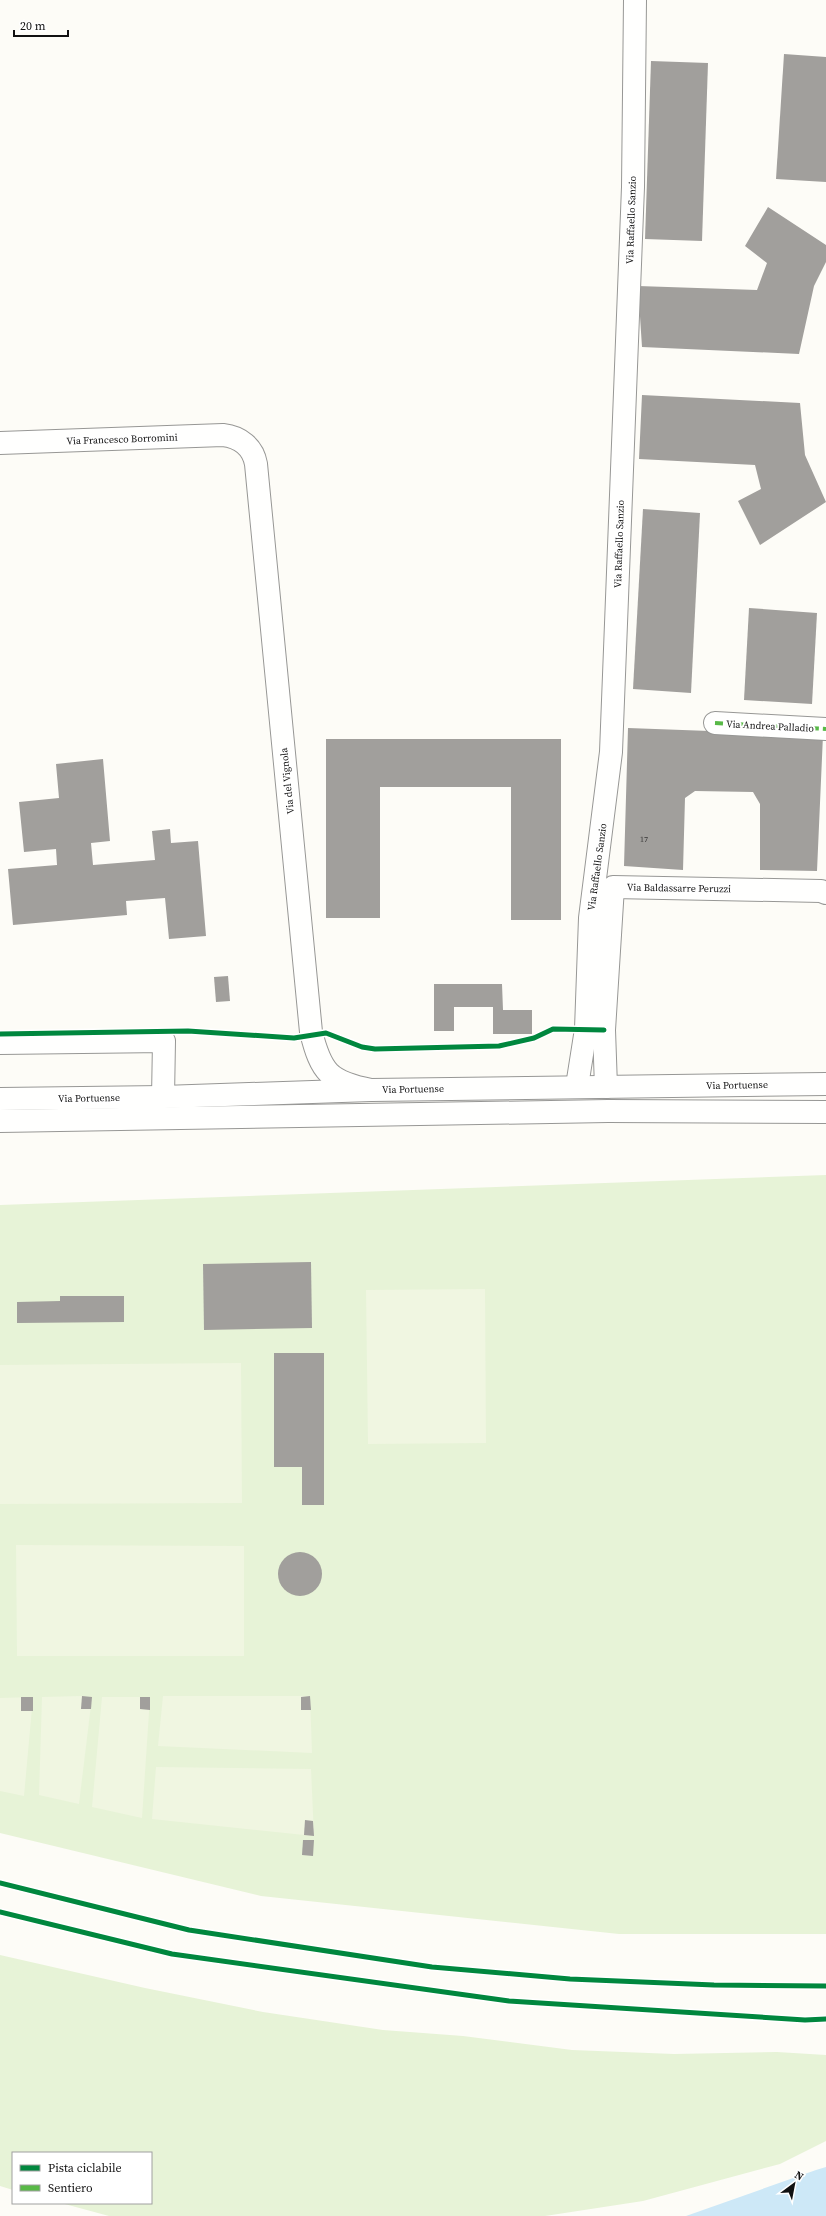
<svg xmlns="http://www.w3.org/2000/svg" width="826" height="2216" font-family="'Source Serif 4',serif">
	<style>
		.green { fill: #e7f3d7 }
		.pitch { fill: #f0f6e1 }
		.water { fill: #cde8f7 }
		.building { fill: #a19f9c }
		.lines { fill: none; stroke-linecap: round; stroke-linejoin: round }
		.minor-casing { stroke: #979795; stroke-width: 24 }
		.minor { stroke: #fffffe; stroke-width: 22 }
		.quiet { stroke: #58b947; stroke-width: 4; stroke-dasharray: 8 4; stroke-linecap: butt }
		.cycleway-casing { stroke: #fff; stroke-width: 8 }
		.cycleway { stroke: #00873e; stroke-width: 5 }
		.labels { text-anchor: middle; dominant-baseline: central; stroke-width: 4; stroke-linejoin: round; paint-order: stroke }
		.number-label { font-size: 8px; fill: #353434 }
		.street-label { font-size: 10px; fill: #111; stroke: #fff }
	</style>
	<rect width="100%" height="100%" fill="#fdfcf7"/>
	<!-- green -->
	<g class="green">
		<path d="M826,1175v759h-207l-358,-38 -261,-63v-628z"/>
		<path d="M0,1955l145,33 118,24 120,18 80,6 109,14 102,4 103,-2 49,3v86l-46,23 -137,37 -98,15h-436l-48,-13h90v-50h-138v37l-13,-4z"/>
	</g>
	<!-- pitch -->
	<g class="pitch">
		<path d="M485,1289l1,154 -118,1 -2,-154z"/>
		<path d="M241,1363l1,140 -242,1v-139z"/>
		<path d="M16,1545l228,1v110h-227z"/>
		<path d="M82,1696l10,1 -13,107 -40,-9 3,-98z"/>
		<path d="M163,1696h147l2,57 -154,-7z"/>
		<path d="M33,1697l-9,99 -24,-5v-93z"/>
		<path d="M102,1697h48l-8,121 -50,-11z"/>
		<path d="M156,1767l155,2 3,67 -162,-17z"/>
	</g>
	<!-- water -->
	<path class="water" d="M826,2167v49h-140l130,-46z"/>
	<!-- building -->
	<g class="building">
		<path d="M784,54l42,3v125l-50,-3z"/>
		<path d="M651,61l57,2 -6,178 -57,-2z"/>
		<path d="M768,207l58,38v17l-12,24 -15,68 -157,-7 -4,-61 119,4 10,-27 -22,-17z"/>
		<path d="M642,395l158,8 5,52 21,47 -66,43 -22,-44 23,-12 -6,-24 -116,-6z"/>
		<path d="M643,509l57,4 -9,180 -58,-4z"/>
		<path d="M749,608l68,5 -5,91 -68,-4z"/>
		<path d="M628,728l195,7 -6,136 -57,-1v-66l-7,-12 -58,-1 -10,7 -2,72 -59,-4z"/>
		<path d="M326,739h235v181h-50v-133h-131v131h-54z"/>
		<path d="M103,759l7,82 -19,2 2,22 62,-5 -3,-29 18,-2 1,14 27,-2 8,95 -37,3 -4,-41 -39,3 1,14 -114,10 -5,-56 49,-4 -1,-16 -32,3 -5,-50 40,-4 -3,-34z"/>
		<path d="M228,976l2,25 -14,1 -2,-25z"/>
		<path d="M434,984h68l1,26h29v24h-39v-27h-39v24h-20z"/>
		<path d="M311,1262l1,66 -108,2 -1,-66z"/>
		<path d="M60,1296h64v26l-107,1v-21l43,-1z"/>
		<path d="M274,1353h50v152h-22v-38h-28z"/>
		<circle cx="300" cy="1574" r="22"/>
		<path d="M82,1696l10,1 -1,12h-10z"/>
		<path d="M310,1696l1,14h-10v-13z"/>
		<rect x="21" y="1697" width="12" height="14"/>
		<path d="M140,1697h10v13l-10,-1z"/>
		<path d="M305,1820l8,1 1,15 -10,-1z"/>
		<path d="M303,1840h11l-1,16 -11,-1z"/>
	</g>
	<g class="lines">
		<defs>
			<g id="minor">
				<path d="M0,443l223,-8c17,2 30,12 33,29l55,568c10,40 18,50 60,58"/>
				<path d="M715,723l111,6"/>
				<path d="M0,1043l164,-2 -1,56"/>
				<path d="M577,1086l9,-57 4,-111 21,-166 22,-565 2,-187"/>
				<path d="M606,1087l-2,-57 9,-143 208,4 5,2"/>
				<path d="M0,1099l163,-2 208,-7 455,-6"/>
				<path d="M0,1121l608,-10 218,1"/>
			</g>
		</defs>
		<!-- minor casing -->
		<use href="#minor" class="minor-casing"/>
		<!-- minor -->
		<use href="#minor" class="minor"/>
		<!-- quiet -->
		<path class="quiet" d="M715,723l111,6"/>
		<defs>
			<g id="cycleway">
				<path d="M0,1034l188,-3 106,7 32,-5 36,14 13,2 124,-3 35,-8 19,-9 51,1"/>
				<path d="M0,1883l189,47 243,37 138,12 144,6 112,1"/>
				<path d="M0,1912l172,42 337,47 296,19 21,-1"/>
			</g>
		</defs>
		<!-- cycleway casing -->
		<use href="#cycleway" class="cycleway-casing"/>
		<!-- cycleway -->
		<use href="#cycleway" class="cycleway"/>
	</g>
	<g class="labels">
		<!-- number labels -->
		<g class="number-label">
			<text x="644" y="839">17</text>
		</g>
		<!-- street labels -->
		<g class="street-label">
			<text transform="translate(631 220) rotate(-88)">Via Raffaello Sanzio</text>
			<text transform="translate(122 439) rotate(-2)">Via Francesco Borromini</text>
			<text transform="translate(619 544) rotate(-88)">Via Raffaello Sanzio</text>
			<text transform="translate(770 726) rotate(3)">Via Andrea Palladio</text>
			<text transform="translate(287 781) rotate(-96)">Via del Vignola</text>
			<text transform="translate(597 867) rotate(-82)">Via Raffaello Sanzio</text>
			<text transform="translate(679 888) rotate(1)">Via Baldassarre Peruzzi</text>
			<text transform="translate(737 1085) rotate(-1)">Via Portuense</text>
			<text transform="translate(413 1089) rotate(-1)">Via Portuense</text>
			<text transform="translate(89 1098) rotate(-1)">Via Portuense</text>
		</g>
	</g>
	<!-- legend -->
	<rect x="12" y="2152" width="140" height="52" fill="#ffffff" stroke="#a0a0a0"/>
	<rect x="20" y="2165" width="20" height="6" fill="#00873e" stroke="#a0a0a0"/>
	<text x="48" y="2172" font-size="12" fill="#111111">Pista ciclabile</text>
	<rect x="20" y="2185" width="20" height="6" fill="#58b947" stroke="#a0a0a0"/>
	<text x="48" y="2192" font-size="12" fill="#111111">Sentiero</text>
	<!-- north arrow -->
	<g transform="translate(794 2184) rotate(32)" stroke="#ffffff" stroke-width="3" paint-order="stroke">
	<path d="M0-3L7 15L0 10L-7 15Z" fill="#111111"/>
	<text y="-6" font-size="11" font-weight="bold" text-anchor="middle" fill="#111111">N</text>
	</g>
	<!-- scale -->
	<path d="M14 30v6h54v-6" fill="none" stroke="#111111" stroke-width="2"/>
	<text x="20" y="30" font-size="12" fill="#111111" stroke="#ffffff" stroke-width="3" paint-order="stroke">20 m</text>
</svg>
